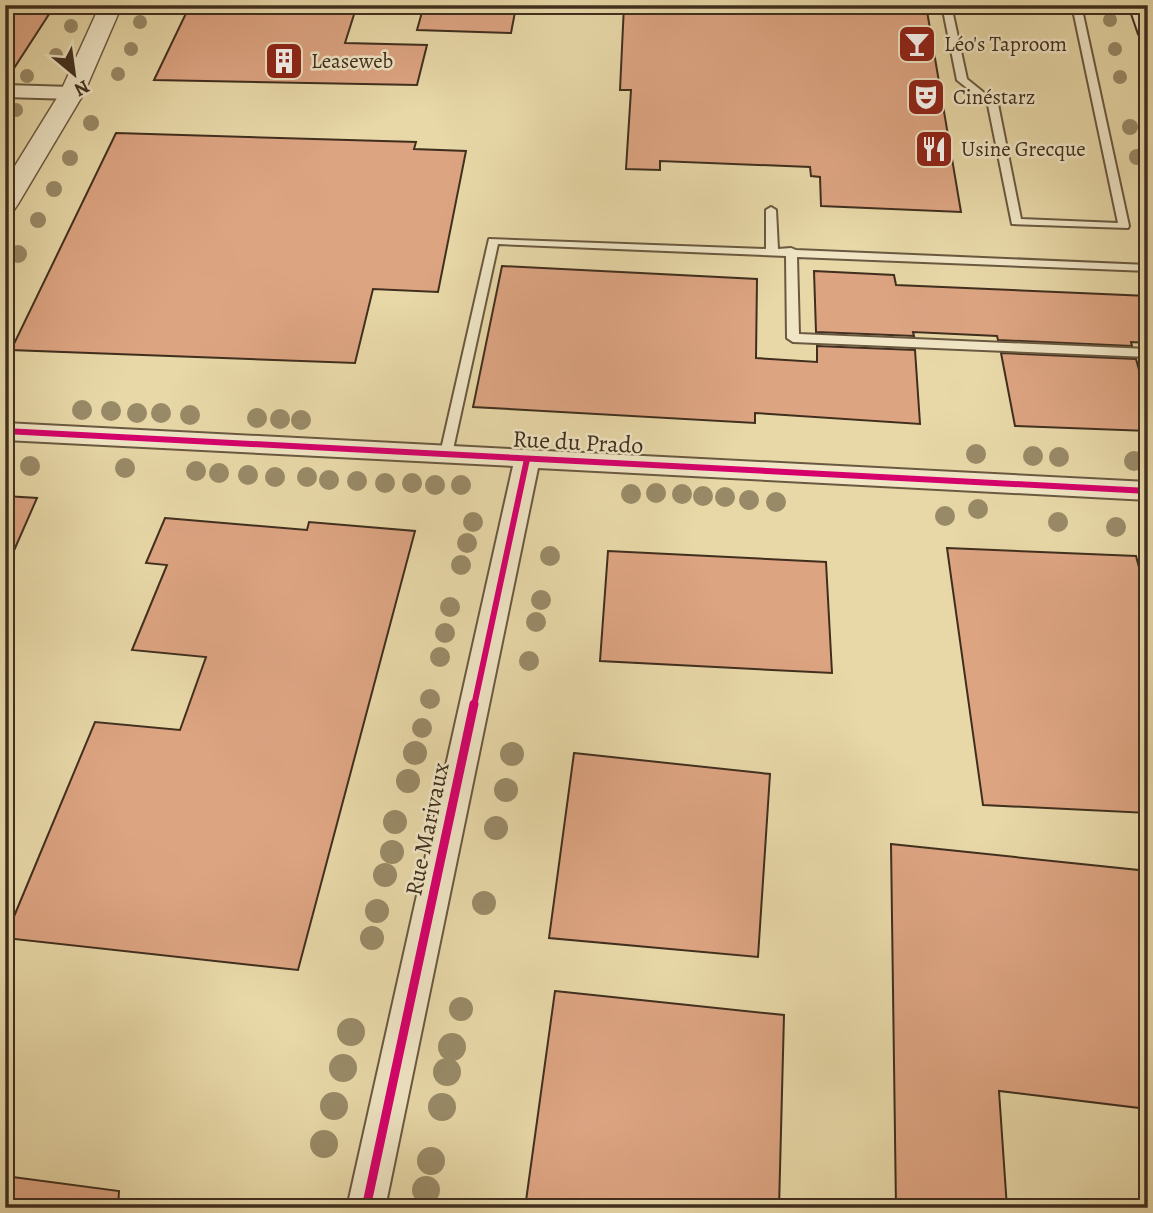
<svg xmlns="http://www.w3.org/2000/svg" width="1153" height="1213" font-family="Alegreya,serif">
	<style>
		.building { fill: #dda482; stroke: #402f1e; stroke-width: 2 }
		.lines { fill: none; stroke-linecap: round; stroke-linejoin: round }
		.service-casing { stroke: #6a5940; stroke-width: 4 }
		.minor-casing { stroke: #6a5940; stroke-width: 4 }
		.tertiary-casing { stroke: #6a5940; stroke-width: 3 }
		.secondary-casing { stroke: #402f1e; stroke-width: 4 }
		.service { fill: #f0e6c6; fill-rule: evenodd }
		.minor { fill: #f0e6c6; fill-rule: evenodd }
		.tertiary { fill: #f0e6c6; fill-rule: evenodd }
		.secondary { fill: #f0e6c6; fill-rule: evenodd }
		.cycleway-far1-casing { stroke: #f0e6c6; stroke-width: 10 }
		.cycleway-casing { stroke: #f0e6c6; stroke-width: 13 }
		.cycleway-far1 { stroke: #d6006c; stroke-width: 6 }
		.cycleway { stroke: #d6006c; stroke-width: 9 }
		.tree { fill: #998a67 }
		.labels { text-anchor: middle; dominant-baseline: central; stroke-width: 5; stroke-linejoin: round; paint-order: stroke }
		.far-poi-label { font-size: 21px; fill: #402f1e; stroke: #f0e6c6; text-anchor: start }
		.street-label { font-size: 24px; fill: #402f1e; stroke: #f0e6c6 }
	</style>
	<rect width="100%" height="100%" fill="#e8d8a8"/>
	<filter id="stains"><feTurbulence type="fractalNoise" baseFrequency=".00286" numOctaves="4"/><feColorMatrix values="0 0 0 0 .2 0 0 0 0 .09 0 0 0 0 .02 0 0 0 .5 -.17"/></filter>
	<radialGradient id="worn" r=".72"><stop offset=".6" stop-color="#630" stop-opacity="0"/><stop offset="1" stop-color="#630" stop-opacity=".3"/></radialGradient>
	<!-- building -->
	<g class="building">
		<path d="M5,5h50l-50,77z"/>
		<path d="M190,5h167l-12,38 82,2 -10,40 -263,-5z"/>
		<path d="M424,5l62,1 30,1 -5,26 -94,-3z"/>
		<path d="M624,5h302l35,207 -140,-6 -1,-29 -9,-1 -1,-9 -150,-6v9l-34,-1 5,-79h-11z"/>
		<path d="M116,133l300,9 -2,7 52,2 -28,141 -65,-3 -18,74 -344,-13z"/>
		<path d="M502,266l255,13 -1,79 61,4v-16l98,4 5,74 -165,-11v10l-282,-16z"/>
		<path d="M814,271l80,4 2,10 252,11v47l-17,-1 1,4 -134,-6 -1,-4 -84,-4 1,4 -98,-4z"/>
		<path d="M1001,353l135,6 12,43v29l-133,-5z"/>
		<path d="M5,496l32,2 -32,73z"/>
		<path d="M165,518l142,12 2,-8 106,9 -117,439 -293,-32 90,-216 85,8 26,-73 -74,-7 35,-85 -21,-2z"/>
		<path d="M947,548l189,8 12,45v212l-165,-8z"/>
		<path d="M608,551l218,11 6,111 -232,-12z"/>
		<path d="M574,753l196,21 -12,183 -209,-19z"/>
		<path d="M891,844l257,27v238l-149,-18 8,117h-111z"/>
		<path d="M555,991l229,24 -5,193 -64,-3v3h-190z"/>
		<path d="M5,1176l114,15 -1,17h-113z"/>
	</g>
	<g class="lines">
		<defs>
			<g id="service">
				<path d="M942,5h9l16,74 31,25 23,115 97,4 -46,-218h9l48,221 -1,2 -116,-4 -24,-119 -31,-25z"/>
				<path d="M771,207l5,3 2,39 13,-1 5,2 352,15v6l-351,-14 2,77 349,15v8l-355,-15 -6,-4 -1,-82 -288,-12 -46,210 -1,3h-10l-1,-3 49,-215 277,10v-39z"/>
			</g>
			<g id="minor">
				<path d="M5,85l67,2 10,6 -10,6 -67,-2z"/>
				<path d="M5,423l1143,59v18l-610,-32 -153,740h-38l166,-742 -508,-26z"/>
			</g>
			<path id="tertiary" d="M100,5h22l-38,88 -66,111 -4,6 -9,2v-30l55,-89z"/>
			<path id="secondary" d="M1129,5h19v32l-9,-3z"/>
		</defs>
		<!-- service casing -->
		<use href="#service" class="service-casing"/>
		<!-- minor casing -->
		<use href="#minor" class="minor-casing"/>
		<!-- tertiary casing -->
		<use href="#tertiary" class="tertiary-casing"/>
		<!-- secondary casing -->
		<use href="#secondary" class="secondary-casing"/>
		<!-- service -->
		<use href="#service" class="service"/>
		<!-- minor -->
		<use href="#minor" class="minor"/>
		<!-- tertiary -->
		<use href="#tertiary" class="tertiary"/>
		<!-- secondary -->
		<use href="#secondary" class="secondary"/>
		<defs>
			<g id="cycleway-far1">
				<path d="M5,431l1143,60"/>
				<path d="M474,706l53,-247"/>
			</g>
			<path id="cycleway" d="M366,1208l108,-504"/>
		</defs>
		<!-- cycleway-far1 casing -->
		<use href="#cycleway-far1" class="cycleway-far1-casing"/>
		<!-- cycleway casing -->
		<use href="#cycleway" class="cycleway-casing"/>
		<!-- cycleway-far1 -->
		<use href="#cycleway-far1" class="cycleway-far1"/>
		<!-- cycleway -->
		<use href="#cycleway" class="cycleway"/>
	</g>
	<!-- trees -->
	<g class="tree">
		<circle cx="1110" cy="20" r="7"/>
		<circle cx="140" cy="22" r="7"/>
		<circle cx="71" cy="26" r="7"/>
		<circle cx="131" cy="49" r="7"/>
		<circle cx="1115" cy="49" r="7"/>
		<circle cx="56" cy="55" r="7"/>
		<circle cx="118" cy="74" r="7"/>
		<circle cx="27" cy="76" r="7"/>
		<circle cx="1120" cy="77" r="7"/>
		<circle cx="16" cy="110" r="7"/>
		<circle cx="91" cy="123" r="8"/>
		<circle cx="1130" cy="127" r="8"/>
		<circle cx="1137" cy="157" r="8"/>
		<circle cx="70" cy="158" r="8"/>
		<circle cx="54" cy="189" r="8"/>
		<circle cx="38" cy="220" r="8"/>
		<circle cx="18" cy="254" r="9"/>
		<circle cx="82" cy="410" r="10"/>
		<circle cx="111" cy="411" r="10"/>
		<circle cx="137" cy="413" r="10"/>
		<circle cx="161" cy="413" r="10"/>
		<circle cx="190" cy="415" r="10"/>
		<circle cx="257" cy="418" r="10"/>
		<circle cx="280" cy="419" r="10"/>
		<circle cx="301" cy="420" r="10"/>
		<circle cx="976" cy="454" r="10"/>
		<circle cx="1033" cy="456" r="10"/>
		<circle cx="1059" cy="457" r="10"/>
		<circle cx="1134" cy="461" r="10"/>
		<circle cx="30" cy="466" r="10"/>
		<circle cx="125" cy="468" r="10"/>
		<circle cx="196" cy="471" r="10"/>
		<circle cx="219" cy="473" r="10"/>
		<circle cx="248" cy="475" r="10"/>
		<circle cx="275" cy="477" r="10"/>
		<circle cx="307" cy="477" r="10"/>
		<circle cx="329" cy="480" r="10"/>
		<circle cx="357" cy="481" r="10"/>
		<circle cx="385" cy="483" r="10"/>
		<circle cx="412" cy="483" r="10"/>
		<circle cx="435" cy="485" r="10"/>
		<circle cx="461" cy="485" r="10"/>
		<circle cx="656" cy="493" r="10"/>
		<circle cx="631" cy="494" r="10"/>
		<circle cx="682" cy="494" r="10"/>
		<circle cx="703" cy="496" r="10"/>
		<circle cx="725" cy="497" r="10"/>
		<circle cx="749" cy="500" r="10"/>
		<circle cx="776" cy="502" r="10"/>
		<circle cx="978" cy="509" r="10"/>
		<circle cx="945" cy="516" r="10"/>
		<circle cx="473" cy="522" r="10"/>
		<circle cx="1058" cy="522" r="10"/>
		<circle cx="1116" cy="527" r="10"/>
		<circle cx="467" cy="543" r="10"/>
		<circle cx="550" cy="556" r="10"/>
		<circle cx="461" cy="565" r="10"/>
		<circle cx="541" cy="600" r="10"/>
		<circle cx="450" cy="607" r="10"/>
		<circle cx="536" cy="622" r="10"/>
		<circle cx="445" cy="633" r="10"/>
		<circle cx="440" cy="657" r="10"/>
		<circle cx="529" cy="661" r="10"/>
		<circle cx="430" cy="699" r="10"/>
		<circle cx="422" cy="728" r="10"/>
		<circle cx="415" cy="753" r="12"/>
		<circle cx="512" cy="754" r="12"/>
		<circle cx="408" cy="781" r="12"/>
		<circle cx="506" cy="790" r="12"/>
		<circle cx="395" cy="822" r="12"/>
		<circle cx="496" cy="828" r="12"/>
		<circle cx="392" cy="852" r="12"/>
		<circle cx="385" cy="875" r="12"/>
		<circle cx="484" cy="903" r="12"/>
		<circle cx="377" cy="911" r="12"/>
		<circle cx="372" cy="938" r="12"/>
		<circle cx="461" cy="1009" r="12"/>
		<circle cx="351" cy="1032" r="14"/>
		<circle cx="452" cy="1047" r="14"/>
		<circle cx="343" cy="1068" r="14"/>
		<circle cx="447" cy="1072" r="14"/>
		<circle cx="334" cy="1106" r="14"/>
		<circle cx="442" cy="1107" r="14"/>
		<circle cx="324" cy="1144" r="14"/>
		<circle cx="431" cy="1161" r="14"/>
		<circle cx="426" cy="1190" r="14"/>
	</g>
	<!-- icons -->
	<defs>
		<symbol id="bar-square" viewBox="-11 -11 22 22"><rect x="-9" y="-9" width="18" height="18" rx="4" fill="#8f2418" stroke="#f0e6c6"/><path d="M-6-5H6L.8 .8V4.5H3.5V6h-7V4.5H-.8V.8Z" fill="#fff"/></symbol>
		<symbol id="building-square" viewBox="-11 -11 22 22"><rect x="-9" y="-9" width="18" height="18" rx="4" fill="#8f2418" stroke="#f0e6c6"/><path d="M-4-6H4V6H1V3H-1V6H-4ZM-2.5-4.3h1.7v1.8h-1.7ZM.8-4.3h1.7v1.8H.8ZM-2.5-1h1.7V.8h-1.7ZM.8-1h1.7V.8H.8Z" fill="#fff"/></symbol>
		<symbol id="theatre-square" viewBox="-11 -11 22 22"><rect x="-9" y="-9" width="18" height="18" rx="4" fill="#8f2418" stroke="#f0e6c6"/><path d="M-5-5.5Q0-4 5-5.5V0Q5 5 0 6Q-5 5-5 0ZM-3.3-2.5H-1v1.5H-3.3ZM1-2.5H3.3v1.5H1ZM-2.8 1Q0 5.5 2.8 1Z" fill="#fff"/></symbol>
		<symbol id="restaurant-square" viewBox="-11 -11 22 22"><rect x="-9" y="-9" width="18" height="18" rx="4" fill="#8f2418" stroke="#f0e6c6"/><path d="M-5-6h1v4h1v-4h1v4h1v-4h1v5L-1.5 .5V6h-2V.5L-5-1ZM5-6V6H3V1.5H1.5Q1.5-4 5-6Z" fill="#fff"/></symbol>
	</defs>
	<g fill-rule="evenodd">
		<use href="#bar-square" x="895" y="22" width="44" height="44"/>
		<use href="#building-square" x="262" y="39" width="44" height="44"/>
		<use href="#theatre-square" x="904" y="75" width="44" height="44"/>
		<use href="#restaurant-square" x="912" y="127" width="44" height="44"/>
	</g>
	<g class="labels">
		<!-- far-poi labels -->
		<g class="far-poi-label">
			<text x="944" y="44">Léo's Taproom</text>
			<text x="311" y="61">Leaseweb</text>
			<text x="953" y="97">Cinéstarz</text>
			<text x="961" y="149">Usine Grecque</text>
		</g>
		<!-- street labels -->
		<g class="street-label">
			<text transform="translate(578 442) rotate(3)">Rue du Prado</text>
			<text transform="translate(427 829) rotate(-78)">Rue Marivaux</text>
		</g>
	</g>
	<!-- margin -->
	<rect width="1153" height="1213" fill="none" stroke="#e8d8a8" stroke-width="28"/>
	<rect x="7" y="7" width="1139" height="1199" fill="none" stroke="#402f1e" stroke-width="3.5"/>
	<rect x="14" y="14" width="1125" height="1185" fill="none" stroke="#402f1e" stroke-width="2"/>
	<!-- north arrow -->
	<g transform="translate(74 74) rotate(151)" stroke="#f0e6c6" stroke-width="5" paint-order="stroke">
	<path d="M0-5L12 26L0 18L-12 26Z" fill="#402f1e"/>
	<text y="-10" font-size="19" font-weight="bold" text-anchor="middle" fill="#402f1e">N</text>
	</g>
	<rect width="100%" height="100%" filter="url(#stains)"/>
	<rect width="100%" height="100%" fill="url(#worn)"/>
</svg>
